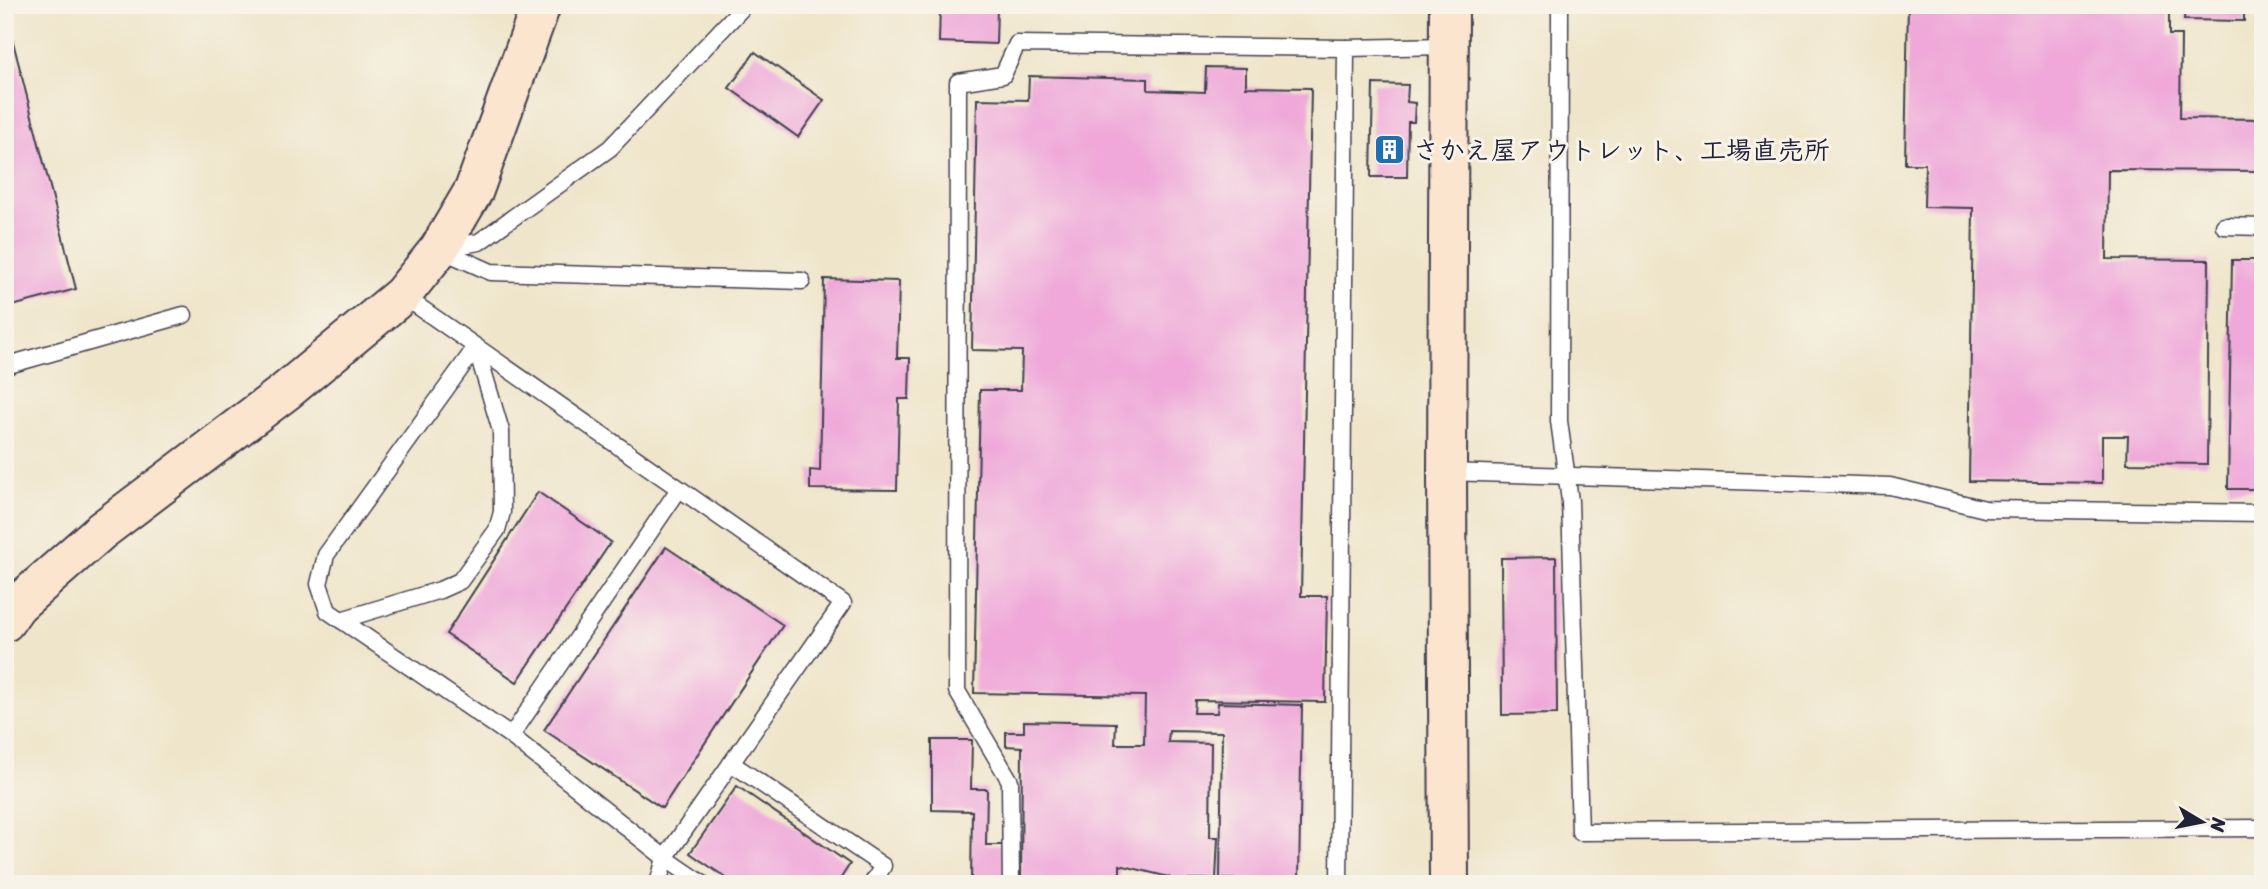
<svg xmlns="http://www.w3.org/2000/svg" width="2268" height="889" font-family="Sriracha,'Klee One',sans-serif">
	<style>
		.building { fill: #efa8d9 }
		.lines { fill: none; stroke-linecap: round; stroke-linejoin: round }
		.lane-casing { stroke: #413f50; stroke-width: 19 }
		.secondary-casing { stroke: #413f50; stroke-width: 42 }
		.lane { stroke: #fff; stroke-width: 16 }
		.secondary { stroke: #fbe5cf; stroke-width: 38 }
		.labels { text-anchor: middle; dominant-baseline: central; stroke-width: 6; stroke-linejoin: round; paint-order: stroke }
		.poi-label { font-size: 26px; font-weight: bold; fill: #22223b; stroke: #f7f3e8; text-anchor: start }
	</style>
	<rect width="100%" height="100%" fill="#f7f3e8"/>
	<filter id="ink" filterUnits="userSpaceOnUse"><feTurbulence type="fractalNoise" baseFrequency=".0143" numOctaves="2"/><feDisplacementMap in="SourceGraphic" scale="14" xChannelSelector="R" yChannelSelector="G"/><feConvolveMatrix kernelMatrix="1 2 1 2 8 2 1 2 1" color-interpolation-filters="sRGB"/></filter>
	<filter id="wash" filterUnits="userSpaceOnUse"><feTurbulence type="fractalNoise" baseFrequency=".00686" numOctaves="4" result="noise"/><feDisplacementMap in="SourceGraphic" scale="28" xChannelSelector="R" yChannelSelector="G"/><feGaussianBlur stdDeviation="1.57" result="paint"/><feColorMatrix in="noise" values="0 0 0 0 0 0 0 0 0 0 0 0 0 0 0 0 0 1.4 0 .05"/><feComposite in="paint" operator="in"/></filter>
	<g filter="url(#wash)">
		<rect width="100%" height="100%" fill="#efe5ca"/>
		<g id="blocks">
			<!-- building -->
			<g class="building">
				<path d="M1908,5h261v30h12l-1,83 83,1v52l-155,-1 -1,89 102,1 -2,204 -80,-1 1,-27h-26v47l-133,-2 4,-273 -49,-1 1,-43h-20z"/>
				<path d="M2185,5h59v16l-60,-1z"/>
				<path d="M940,7l57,1 -1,36 -57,-2z"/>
				<path d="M12,38l64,251 -71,19v-268z"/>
				<path d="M755,52l69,48 -26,37 -69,-49z"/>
				<path d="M1206,67l40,1v19l65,1 -10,508h26l-2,106 -130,-2 -1,13h23l1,-10 84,2 -3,175 -79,-1 2,-147 -53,-1 -1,11 43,1 -1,94h8l-2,42h-28l20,5h-40l1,-7 -49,-12v19h-99l1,-137 -16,-1v-14h18v-11l92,2 -1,21h29l1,-48 -171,-3 6,-303h41l1,-39 -50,-1 5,-251 51,1 1,-24 119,3v11l57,2z"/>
				<path d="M1373,84l35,1 -1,17 8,1 -1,19h-6l-1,55h-36z"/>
				<path d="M2232,260h31v229h-35z"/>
				<path d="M824,279l75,2 -2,77h13l-1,41h-10l-2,91 -87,-1v-19l10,1z"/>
				<path d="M538,492l73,50 -94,140 -71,-48z"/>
				<path d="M666,547l117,78 -121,183 -118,-78z"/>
				<path d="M1556,557l1,157 -55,1 -1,-157z"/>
				<path d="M932,740h40l-1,49h16l-1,56h20l-1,37h-34l1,-71 -40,-1z"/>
				<path d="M737,786l113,78 -13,20h-102l-45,-31z"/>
			</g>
		</g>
	</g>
	<g filter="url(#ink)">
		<use href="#blocks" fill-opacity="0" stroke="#413f50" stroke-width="2"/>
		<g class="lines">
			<defs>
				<g id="lane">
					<path d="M1560,5l-1,416 11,80 10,331 683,-4"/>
					<path d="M2224,226l39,1"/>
					<path d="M445,248l34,-6 131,-94 131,-139"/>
					<path d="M439,249l52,23 311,9"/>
					<path d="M402,295l441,308 -178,255 -154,-122 -183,-125 -9,-27 7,-29 150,-208"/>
					<path d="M5,366l179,-51"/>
					<path d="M1447,472l443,14 95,23 278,4"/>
					<path d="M341,620l99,-30 20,-9 37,-51 5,-18 -1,-81 -25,-84"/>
					<path d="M511,736l168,-247"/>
					<path d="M731,763l152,103 -11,18"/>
					<path d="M658,884l7,-26 38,26"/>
					<path d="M1011,884l-1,-103 -53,-90 1,-609 45,-7 14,-31 329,4"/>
					<path d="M1339,884l7,-836 102,-2"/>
				</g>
				<g id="secondary">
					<path d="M1449,5l-2,467 2,412"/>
					<path d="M5,622l12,-17 84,-74 184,-139 117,-97 37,-46 35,-59 67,-185"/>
				</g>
			</defs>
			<!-- lane casing -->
			<use href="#lane" class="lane-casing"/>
			<!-- secondary casing -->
			<use href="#secondary" class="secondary-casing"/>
			<!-- lane -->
			<use href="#lane" class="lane"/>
			<!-- secondary -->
			<use href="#secondary" class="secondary"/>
		</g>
	</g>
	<!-- icons -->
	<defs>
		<symbol id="building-square" viewBox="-11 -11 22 22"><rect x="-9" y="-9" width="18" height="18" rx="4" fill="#1f6fb2" stroke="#f7f3e8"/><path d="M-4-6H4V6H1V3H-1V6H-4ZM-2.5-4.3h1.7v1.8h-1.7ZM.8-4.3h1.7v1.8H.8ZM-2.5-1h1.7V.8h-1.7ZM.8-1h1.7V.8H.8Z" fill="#fff"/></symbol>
	</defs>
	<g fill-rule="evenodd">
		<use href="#building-square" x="1372" y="132" width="35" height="35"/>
	</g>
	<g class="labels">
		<!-- poi labels -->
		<g class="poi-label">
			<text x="1413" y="150">さかえ屋アウトレット、工場直売所</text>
		</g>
	</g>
	<!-- margin -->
	<rect width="2268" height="889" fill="none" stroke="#f7f3e8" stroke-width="28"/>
	<!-- north arrow -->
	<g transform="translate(2202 822) rotate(100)" stroke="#f7f3e8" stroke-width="5" paint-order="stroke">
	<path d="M0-5L12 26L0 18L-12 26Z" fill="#22223b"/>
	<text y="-10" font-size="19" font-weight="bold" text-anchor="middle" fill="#22223b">N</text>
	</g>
</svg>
